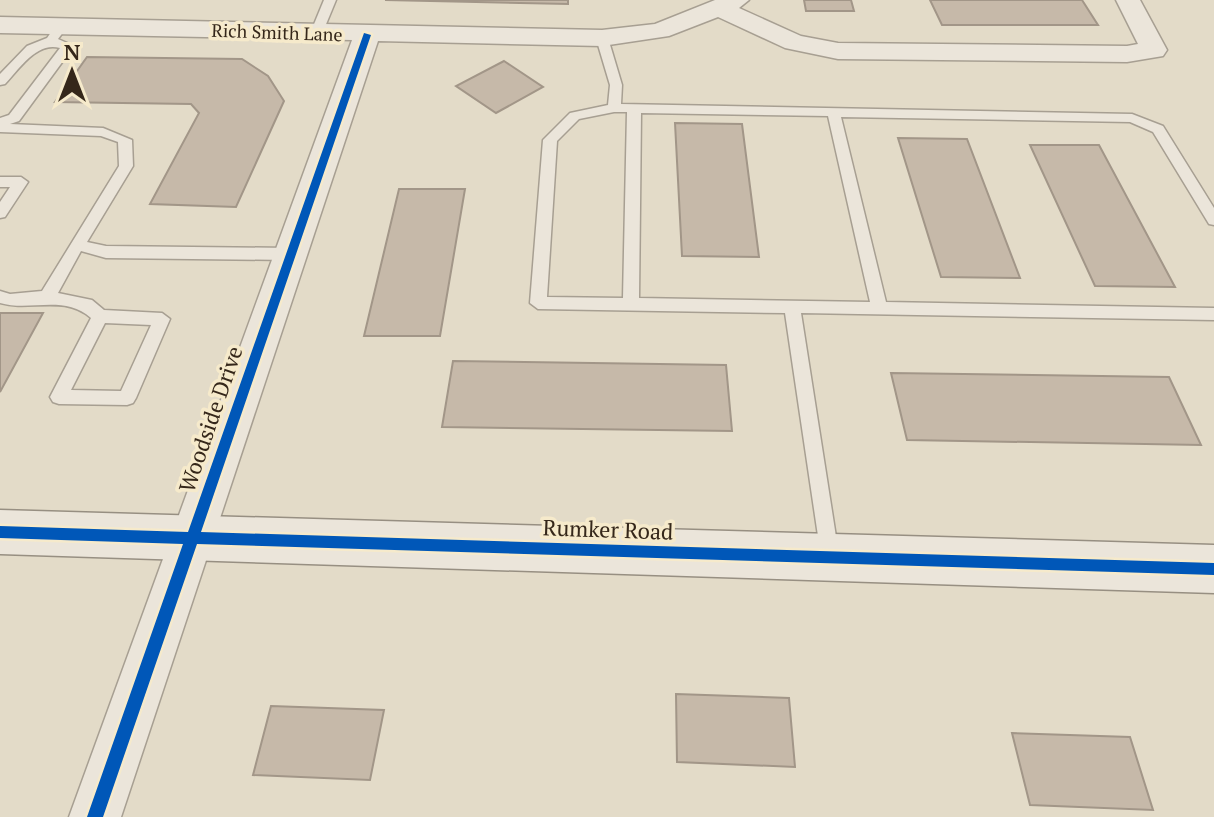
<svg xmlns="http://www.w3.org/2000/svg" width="1214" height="817" font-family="'PT Serif',serif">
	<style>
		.building { fill: #c6b9a9; stroke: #a29688; stroke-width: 2 }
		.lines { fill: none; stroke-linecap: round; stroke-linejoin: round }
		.lane-casing { stroke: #a79f92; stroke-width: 3 }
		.street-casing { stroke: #a79f92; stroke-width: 3 }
		.secondary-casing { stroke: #978f82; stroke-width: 3 }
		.lane { fill: #ebe5da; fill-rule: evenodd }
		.street { fill: #ebe5da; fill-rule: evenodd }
		.secondary { fill: #ebe5da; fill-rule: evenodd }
		.cycleway-casing { stroke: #f6eacb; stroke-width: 5 }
		.cycleway { fill: #0057b8; fill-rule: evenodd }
		.labels { text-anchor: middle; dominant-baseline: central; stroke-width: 7; stroke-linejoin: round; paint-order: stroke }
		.far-street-label { font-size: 18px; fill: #35271a; stroke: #f6eacb }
		.street-label { font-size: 22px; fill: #35271a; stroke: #f6eacb }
	</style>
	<rect width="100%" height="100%" fill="#e3dbc8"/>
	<!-- building -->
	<g class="building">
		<path d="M385,0h183v4z"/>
		<path d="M804,0h47l3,11h-48z"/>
		<path d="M930,0h152l16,25h-156z"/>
		<path d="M87,57l155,2 26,17 16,25 -48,106 -86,-3 49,-91 -8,-9 -136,-2z"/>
		<path d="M504,61l39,26 -47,26 -40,-27z"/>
		<path d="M675,123l67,1 17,133 -77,-1z"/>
		<path d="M898,138l69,1 53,139 -79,-1z"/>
		<path d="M1030,145h69l76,142 -80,-1z"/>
		<path d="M399,189h66l-25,147h-76z"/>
		<path d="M0,313h43l-43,79z"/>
		<path d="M453,361l273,4 6,66 -290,-4z"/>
		<path d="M891,373l278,4 32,68 -294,-5z"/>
		<path d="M676,694l113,4 6,69 -118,-5z"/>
		<path d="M271,706l113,4 -14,70 -117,-5z"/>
		<path d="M1012,733l118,4 23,73 -123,-5z"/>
	</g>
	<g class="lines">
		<defs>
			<g id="lane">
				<path d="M324,0h12l-14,34 -10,3 -2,-3z"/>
				<path d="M54,28h8l2,3 -6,8 16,7 -55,75 -9,3 93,4 29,12 1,26 -46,76 19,4 183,2 8,6 -8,6 -183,-2 -25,-7 -23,42 34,7 12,10 58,3 8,6 -34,79 -3,5 -6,2 -68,-1 -6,-2 -3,-5 41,-79c-27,-24 -61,-6 -91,-15v-12l10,3 32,-3 77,-125 -1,-24 -17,-6 -101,-4v-14l9,-3 51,-67c-23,-7 -41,21 -55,36l-5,1v-11l27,-28 20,-8zM105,323l46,2 -30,66 -50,-1z"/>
				<path d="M602,34l6,4 14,47 -1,19 511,10 31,12 51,82v17l-5,-1 -56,-92 -23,-10 -289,-5 45,185 328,6v12l-413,-7 38,243 -3,7 -7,2 -7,-2 -37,-250 -247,-4 -8,-6 13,-163 27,-27 38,-8 2,-20 -14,-47zM614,112h13l-4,186 -76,-1 10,-156 22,-22zM641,113l187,3 42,186 -231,-4z"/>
				<path d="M0,177h21l7,5 -23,35 -5,1v-16l10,-15h-10z"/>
			</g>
			<path id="street" d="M715,0h34l-10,8 62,28 37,7 289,3 11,-2 -22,-44h24l27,50 -4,6 -36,6 -289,-3 -53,-11 -67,-31 -49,19 -67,10 -224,-5 -257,776h-52l283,-777 -352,-7v-16l602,13 53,-6z"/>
			<path id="secondary" d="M0,510l1214,35v48l-1214,-39z"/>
		</defs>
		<!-- lane casing -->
		<use href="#lane" class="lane-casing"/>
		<!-- street casing -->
		<use href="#street" class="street-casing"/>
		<!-- secondary casing -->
		<use href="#secondary" class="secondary-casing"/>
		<!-- lane -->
		<use href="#lane" class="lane"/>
		<!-- street -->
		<use href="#street" class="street"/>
		<!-- secondary -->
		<use href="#secondary" class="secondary"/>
		<defs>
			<path id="cycleway" d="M364,33l7,2 -170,497 1013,31v12l-1017,-31 -94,273h-16l96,-273 -183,-6v-12l188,6z"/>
		</defs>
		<!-- cycleway casing -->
		<use href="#cycleway" class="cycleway-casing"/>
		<!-- cycleway -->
		<use href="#cycleway" class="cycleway"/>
	</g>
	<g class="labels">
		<!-- far-street labels -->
		<g class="far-street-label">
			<text transform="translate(277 32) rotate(2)">Rich Smith Lane</text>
		</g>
		<!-- street labels -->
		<g class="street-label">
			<text transform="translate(210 419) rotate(-71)">Woodside Drive</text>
			<text transform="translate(608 529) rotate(2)">Rumker Road</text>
		</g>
	</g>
	<!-- north arrow -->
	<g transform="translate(72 72)" stroke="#f6eacb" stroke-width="6" paint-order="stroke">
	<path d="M0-6L14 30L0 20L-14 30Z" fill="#35271a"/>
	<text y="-12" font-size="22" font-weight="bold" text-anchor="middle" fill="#35271a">N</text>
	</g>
</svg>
